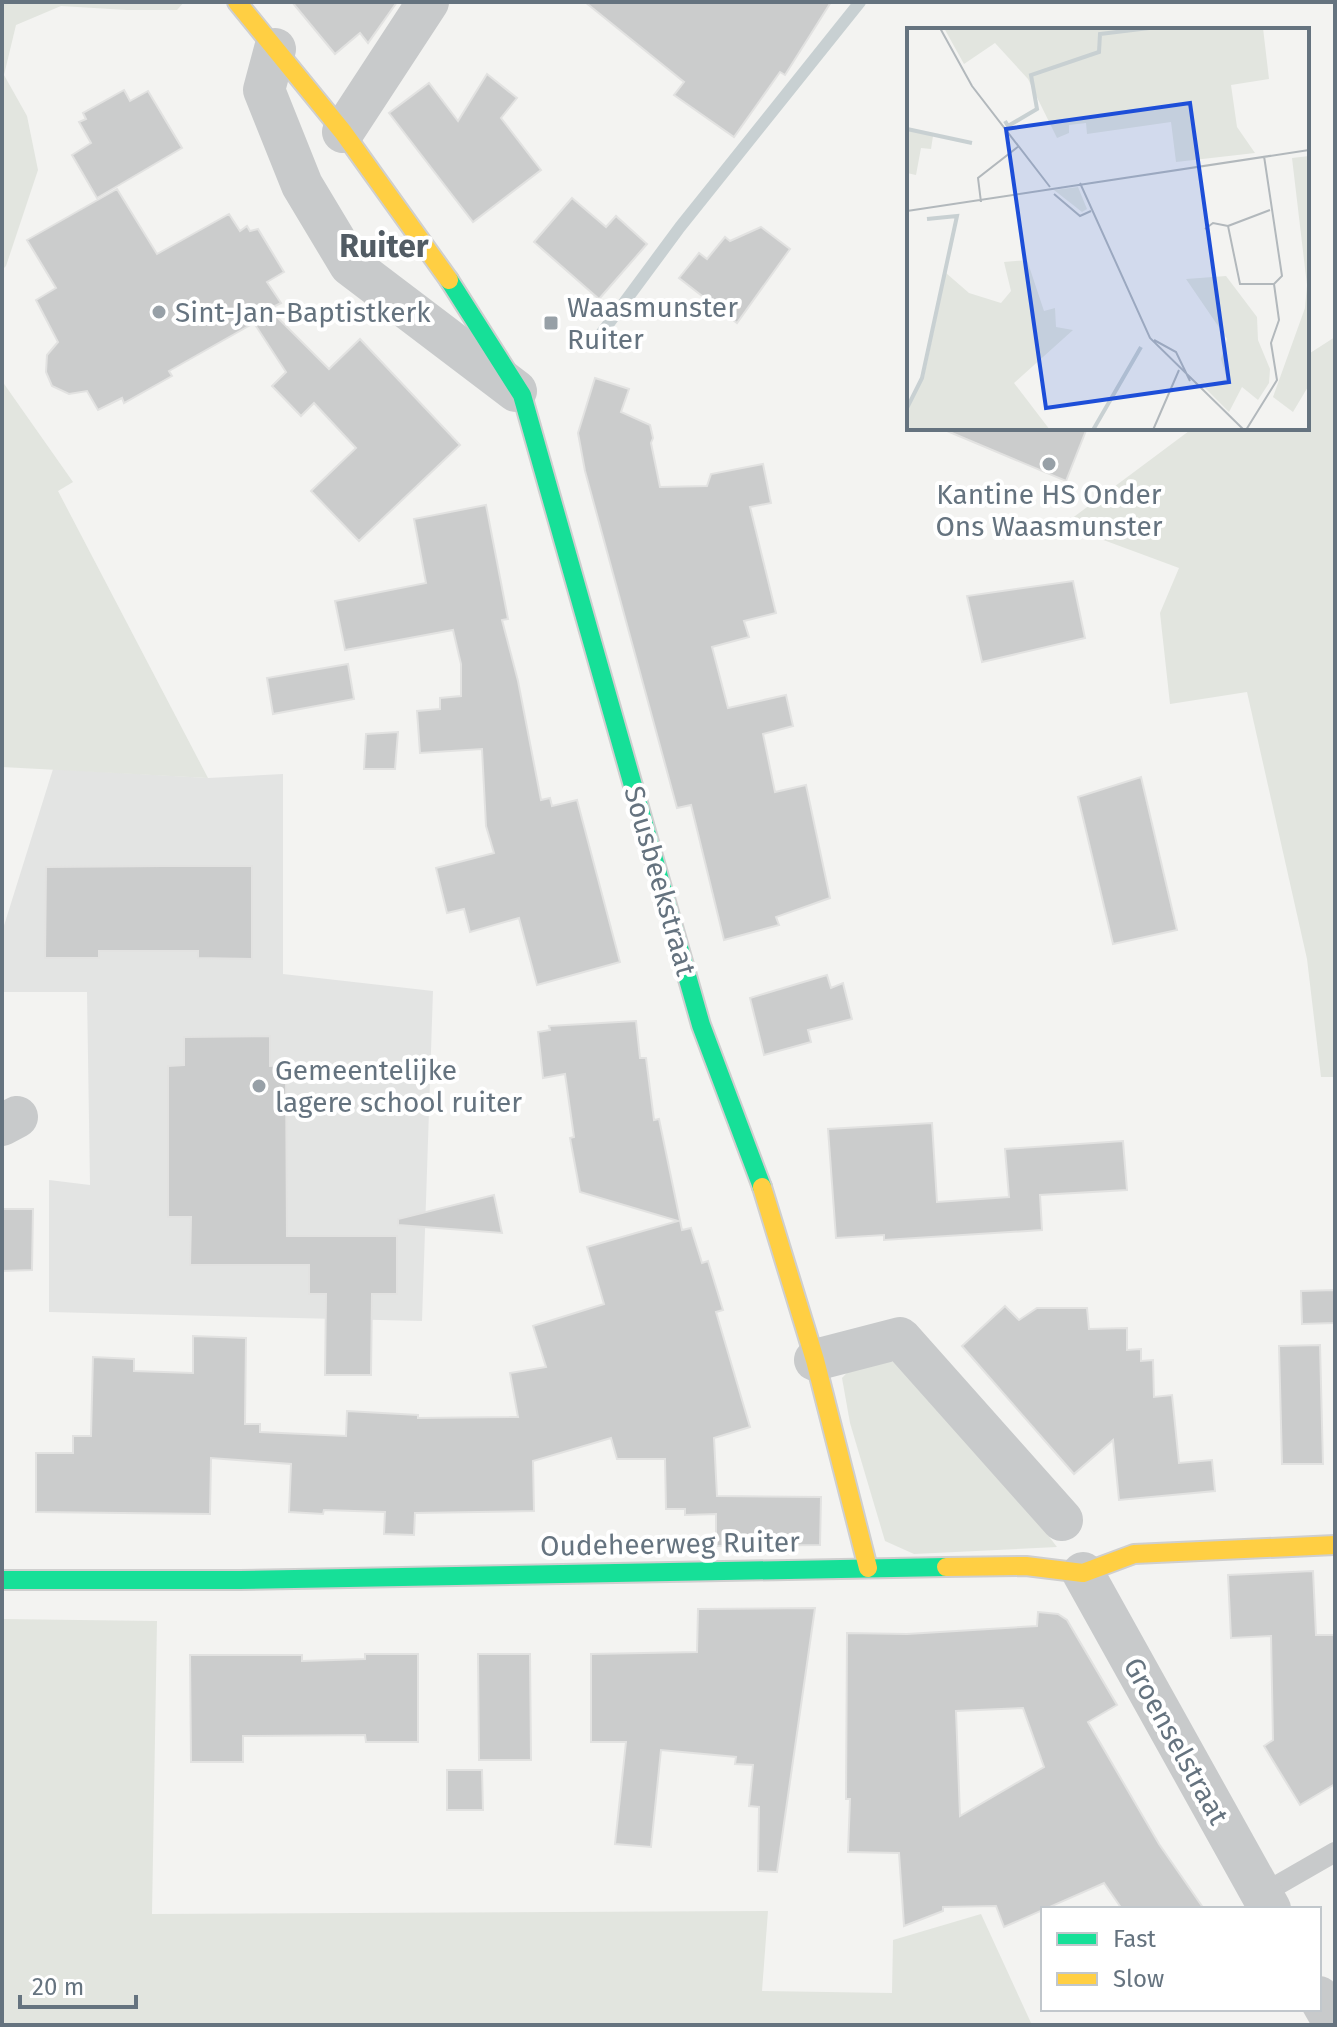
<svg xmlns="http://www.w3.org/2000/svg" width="1337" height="2027" font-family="'Fira Sans',sans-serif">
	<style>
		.built { fill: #e3e4e3 }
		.green { fill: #e2e5df }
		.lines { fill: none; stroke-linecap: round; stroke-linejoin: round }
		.stream { stroke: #c8d0d2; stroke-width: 12 }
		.building { fill: #cbcccc; stroke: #e2e2e1; stroke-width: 2; fill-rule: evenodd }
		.fast-casing { stroke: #cfcfcf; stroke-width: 22 }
		.slow-casing { stroke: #cfcfcf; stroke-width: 22 }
		.lane { stroke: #c8cacb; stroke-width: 20 }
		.street { stroke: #c8cacb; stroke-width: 42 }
		.fast { stroke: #16e098; stroke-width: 18 }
		.slow { stroke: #ffcf43; stroke-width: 18 }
		.poi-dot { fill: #97a0a7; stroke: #fff; stroke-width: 3 }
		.labels { text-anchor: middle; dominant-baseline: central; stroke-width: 8; stroke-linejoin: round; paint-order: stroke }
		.poi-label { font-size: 28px; fill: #65737f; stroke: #fff; text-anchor: start }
		.street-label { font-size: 28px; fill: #65737f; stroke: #fff }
		.quarter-label { font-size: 32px; font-weight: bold; fill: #525c64; stroke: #fff }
		.inset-river { fill: none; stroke: #c8d0d2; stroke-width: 4 }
		.inset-road { fill: none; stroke: #b2b8bc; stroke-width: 2 }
		.view { fill: #1d4ed8; fill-opacity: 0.15; stroke: #1d4ed8; stroke-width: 4 }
		.inset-edge { fill: none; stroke: #65737f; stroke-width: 4 }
	</style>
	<rect width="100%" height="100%" fill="#f3f3f1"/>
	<!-- built -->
	<path class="built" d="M53,769l155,9 75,-4v200l150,17 -11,330 -373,-9v-132l41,5 -3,-193h-85v-60z"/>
	<!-- green -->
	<g class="green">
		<path d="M2,2h182l-7,8h-50l-66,-4 -45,19 -12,50 23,41 11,54 -32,96 -4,4z"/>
		<path d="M1335,337v740h-14l-14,-118 -60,-267 -77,12 -10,-91 19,-45 -116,-43 130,-97h114v-73z"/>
		<path d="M2,381l71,101 -15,9 150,287 -206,-11z"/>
		<path d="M884,1358l19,8 122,139 32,42 -143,7 -29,-13 -35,-118 -8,-45 16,-17z"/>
		<path d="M2,1619l155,2 -5,293 616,-3 -6,80 130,2 1,-53 88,-26 51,111h-1030z"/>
	</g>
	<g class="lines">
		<!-- stream -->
		<path class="stream" d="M598,338l82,-111 180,-225"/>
	</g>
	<!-- building -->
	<g class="building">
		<path d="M292,2h105l-29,41 -8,-10 -25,21z"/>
		<path d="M585,2h246l-46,73 -5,-3 -46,65 -60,-42 10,-13z"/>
		<path d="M487,74l30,24 -16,20 40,52 -68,52 -84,-109 40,-30 29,38z"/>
		<path d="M124,90l6,11 18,-10 34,57 -85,50 -25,-43 19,-12 -12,-21 7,-3 -3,-6z"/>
		<path d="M117,189l40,65 72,-40 11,17 7,-5 3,5 8,-2 26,43 -17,10 14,21 -12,6 60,60 31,-30 100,106 -101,96 -48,-50 45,-43 -42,-45 -13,13 -29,-30 14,-14 -32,-49 -85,48 3,5 -48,27 -2,-5 -24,12 -11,-19 -18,3 -17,-8 -6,-14 1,-17 11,-13 -22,-42 20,-12 -29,-48z"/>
		<path d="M572,198l34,29 10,-11 31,28 -48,55 -65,-57z"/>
		<path d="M761,227l29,22 -53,74 -58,-45 20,-25 8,6 18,-22 5,4z"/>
		<path d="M595,378l34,11 -8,23 29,13 3,13 -2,5 9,44 47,-1 4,-12 52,-10 8,39 -21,4 26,106 -32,8 5,16 -37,10 16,61 58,-13 7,31 -30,8 12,58 31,-7 24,113 -54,19 3,8 -55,15 -33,-135 -14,3 -92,-337 -7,-38z"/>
		<path d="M940,428h147l-21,53z"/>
		<path d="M486,505l22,114 -6,1 16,61 23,119 9,-2 2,8 25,-6 43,162 -83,23 -18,-67 -49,14 -6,-23 -17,4 -11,-45 58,-15 -8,-27 -4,-77 -62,4 -3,-42 23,-2v-11l21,-2v-32l-8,-34 -108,20 -10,-49 91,-18 -12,-64z"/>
		<path d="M1073,581l12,57 -103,24 -15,-66z"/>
		<path d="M348,664l6,35 -81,15 -6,-36z"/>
		<path d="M398,732l-3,37h-31l2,-35z"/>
		<path d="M1141,777l36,153 -64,14 -35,-147z"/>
		<path d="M163,866h89v93l-54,-1v-7h-99v7h-54l1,-91z"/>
		<path d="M827,975l4,13 12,-5 9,36 -44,11 3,12 -47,13 -14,-57z"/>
		<path d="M636,1021l4,37h6l8,62 5,-1 23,111 9,-2 11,35 6,-2 15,49 -7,2 34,115 -36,11 3,58 104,1 -1,48 -104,1v-32l-31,1v-6h-19l-1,-50h-48l-6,-21 -78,23 1,50 -119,2 -1,22 -30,-1 1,-22 -61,-2 -1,4 -34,-2 2,-48 -80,-6 -1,56 -174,-2v-59h37v-17h18l2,-79 41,2v12l59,2v-37l53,2 -1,86h15v8l86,4 1,-25 71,4v3l100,-1 -8,-44 36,-6 -13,-41 71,-22 -17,-57 91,-26 -98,-29 -10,-54 4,-1 -9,-63 -22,4 -5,-46 12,-2 -1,-4z"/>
		<path d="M270,1036v30l16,-1 1,171h110v58h-25l-1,81h-46l1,-81h-17v-29h-119l1,-48h-23v-151l16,-1v-28z"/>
		<path d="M932,1123l5,79 72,-5 -4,-48 118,-8 4,49 -87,5 2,35 -158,10v-5l-48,3 -8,-109z"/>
		<path d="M494,1195l8,38 -104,-8v-6z"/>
		<path d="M2,1209h31l-1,61 -30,1z"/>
		<path d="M1335,1290v33l-33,1 -1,-33z"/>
		<path d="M1005,1306l14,14 18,-12h50l2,21 38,-1v22l14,-1v12l12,-1 1,37 18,-2 7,68 33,-3 3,31 -96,9 -6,-60 -39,34 -112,-128z"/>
		<path d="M1320,1345l3,119h-41l-3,-118z"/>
		<path d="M1313,1571l3,64h19v149l-35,21 -36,-59 9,-6 -2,-104 -40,2 -3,-63z"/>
		<path d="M815,1608l-38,264 -19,-1 1,-64 -10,-1 4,-41 -18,-1 1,-7 -75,-7 -10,97 -36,-3 11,-102h-35v-88l106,-2 1,-43z"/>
		<path d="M1038,1612l20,2 9,6 50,85 -29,17 71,122 45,65h-82l-18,-26 -100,44 -8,-21 -53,1v4l-39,15 -5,-73 -51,-1 2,-53h-4l1,-166 60,1 130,-8zM1023,1708l21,59 -84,49 -4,-105z"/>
		<path d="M365,1654h53v88h-52l-1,-7 -122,1v26h-52l-1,-107h112v6l63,-2z"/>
		<path d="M478,1654h52l1,106h-52z"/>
		<path d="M447,1770h35l1,40h-36z"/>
	</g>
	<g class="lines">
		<defs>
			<g id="fast">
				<path d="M449,280l73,115 179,630 61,162"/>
				<path d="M2,1580h238l706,-13"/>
			</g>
			<g id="slow">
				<path d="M237,2l106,130 106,148"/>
				<path d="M762,1187l53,173 53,208"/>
				<path d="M946,1567l80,-1 57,7 51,-19 201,-9"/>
			</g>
		</defs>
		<!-- fast casing -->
		<use href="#fast" class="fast-casing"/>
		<!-- slow casing -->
		<use href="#slow" class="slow-casing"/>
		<!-- lane -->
		<path class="lane" d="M1262,1894l73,-42"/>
		<!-- street -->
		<g class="street">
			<path d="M275,49l-11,41 38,95 48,80 166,126"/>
			<path d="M343,132l85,-130"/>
			<path d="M2,1125l15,-8"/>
			<path d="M815,1360l85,-22 162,182"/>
			<path d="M1083,1573l187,336"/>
			<path d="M1319,1997l16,28"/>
		</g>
		<!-- fast -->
		<use href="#fast" class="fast"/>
		<!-- slow -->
		<use href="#slow" class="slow"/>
	</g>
	<!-- markers -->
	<g class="poi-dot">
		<circle cx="159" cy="312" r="8"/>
		<rect x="543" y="315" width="16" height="16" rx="4"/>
		<circle cx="1049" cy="464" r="8"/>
		<circle cx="259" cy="1086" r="8"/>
	</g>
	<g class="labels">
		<!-- poi labels -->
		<g class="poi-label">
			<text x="567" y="307">Waasmunster<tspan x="567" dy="32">Ruiter</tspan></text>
			<text x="175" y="312">Sint-Jan-Baptistkerk</text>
			<text x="1049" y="494" text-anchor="middle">Kantine HS Onder<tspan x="1049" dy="32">Ons Waasmunster</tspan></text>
			<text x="275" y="1070">Gemeentelijke<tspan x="275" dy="32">lagere school ruiter</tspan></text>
		</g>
		<!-- street labels -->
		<g class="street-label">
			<text transform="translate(660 881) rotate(74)">Sousbeekstraat</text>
			<text transform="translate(670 1544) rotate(-1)">Oudeheerweg Ruiter</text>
			<text transform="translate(1176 1741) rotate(61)">Groenselstraat</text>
		</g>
		<!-- quarter labels -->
		<g class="quarter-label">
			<text x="384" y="246">Ruiter</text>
		</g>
	</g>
	<!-- overview -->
	<g transform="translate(907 28)">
		<rect width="402" height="402" fill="#f3f3f1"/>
		<path d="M37,0h319l6,51 -38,6 6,42 18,26 -79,9 -5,-40 -84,12 -1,-11 -17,2v8l-12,5 -29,-59 -33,-36 -31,21zM0,101l26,7 -2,13 -10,-1 -5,27 -9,-2zM402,128v229l-16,27 -20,-15 32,-89 2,-23 -15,-127zM171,159l9,22 -5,3 -28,-22zM120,232l17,51 11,-3 1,19 17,3 -59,53 36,47h-143v-18l17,-35 22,-104 23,20 32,10 10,-12 -7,-29zM319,248l31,41 1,23 12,29 -1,14 -11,17 -16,-13 -13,25 -26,-26 24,-7 -6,-20 6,-20 -41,-60z" fill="#e2e5df"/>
		<path class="inset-river" d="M98,93l3,5 29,-17 -6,-34 68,-23 1,-18 49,-6M0,101l65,14M0,380l15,-30 35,-162 -30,3M186,402l48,-83"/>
		<path class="inset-road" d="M33,0l32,58 78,101M357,128l18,120 -8,8h-34l-12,-58 42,-16M173,155l70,155 94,92M147,166l26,22 11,-5M74,174l-3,-24 41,-32M0,183l402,-61M298,201l8,-6 15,3M247,312l22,12 14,29M246,402l26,-60M339,402l31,-50 -6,-37 8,-23 -5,-36"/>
		<path class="view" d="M283,75l39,279 -183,26 -40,-279z"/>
		<rect width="402" height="402" class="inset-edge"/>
	</g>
	<!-- border -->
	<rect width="1337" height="2027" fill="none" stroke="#65737f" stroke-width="8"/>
	<!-- legend -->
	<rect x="1041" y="1907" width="280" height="104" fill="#ffffff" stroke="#c1c7cc" stroke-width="2"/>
	<rect x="1057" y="1933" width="40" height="12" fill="#16e098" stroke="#c1c7cc" stroke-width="2"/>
	<text x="1113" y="1947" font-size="24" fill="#65737f">Fast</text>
	<rect x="1057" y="1973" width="40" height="12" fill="#ffcf43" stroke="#c1c7cc" stroke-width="2"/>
	<text x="1113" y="1987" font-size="24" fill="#65737f">Slow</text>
	<!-- scale -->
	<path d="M20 1995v12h116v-12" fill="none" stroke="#65737f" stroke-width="4"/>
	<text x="32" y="1995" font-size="24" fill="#65737f" stroke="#ffffff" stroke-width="6" paint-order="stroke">20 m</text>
</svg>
